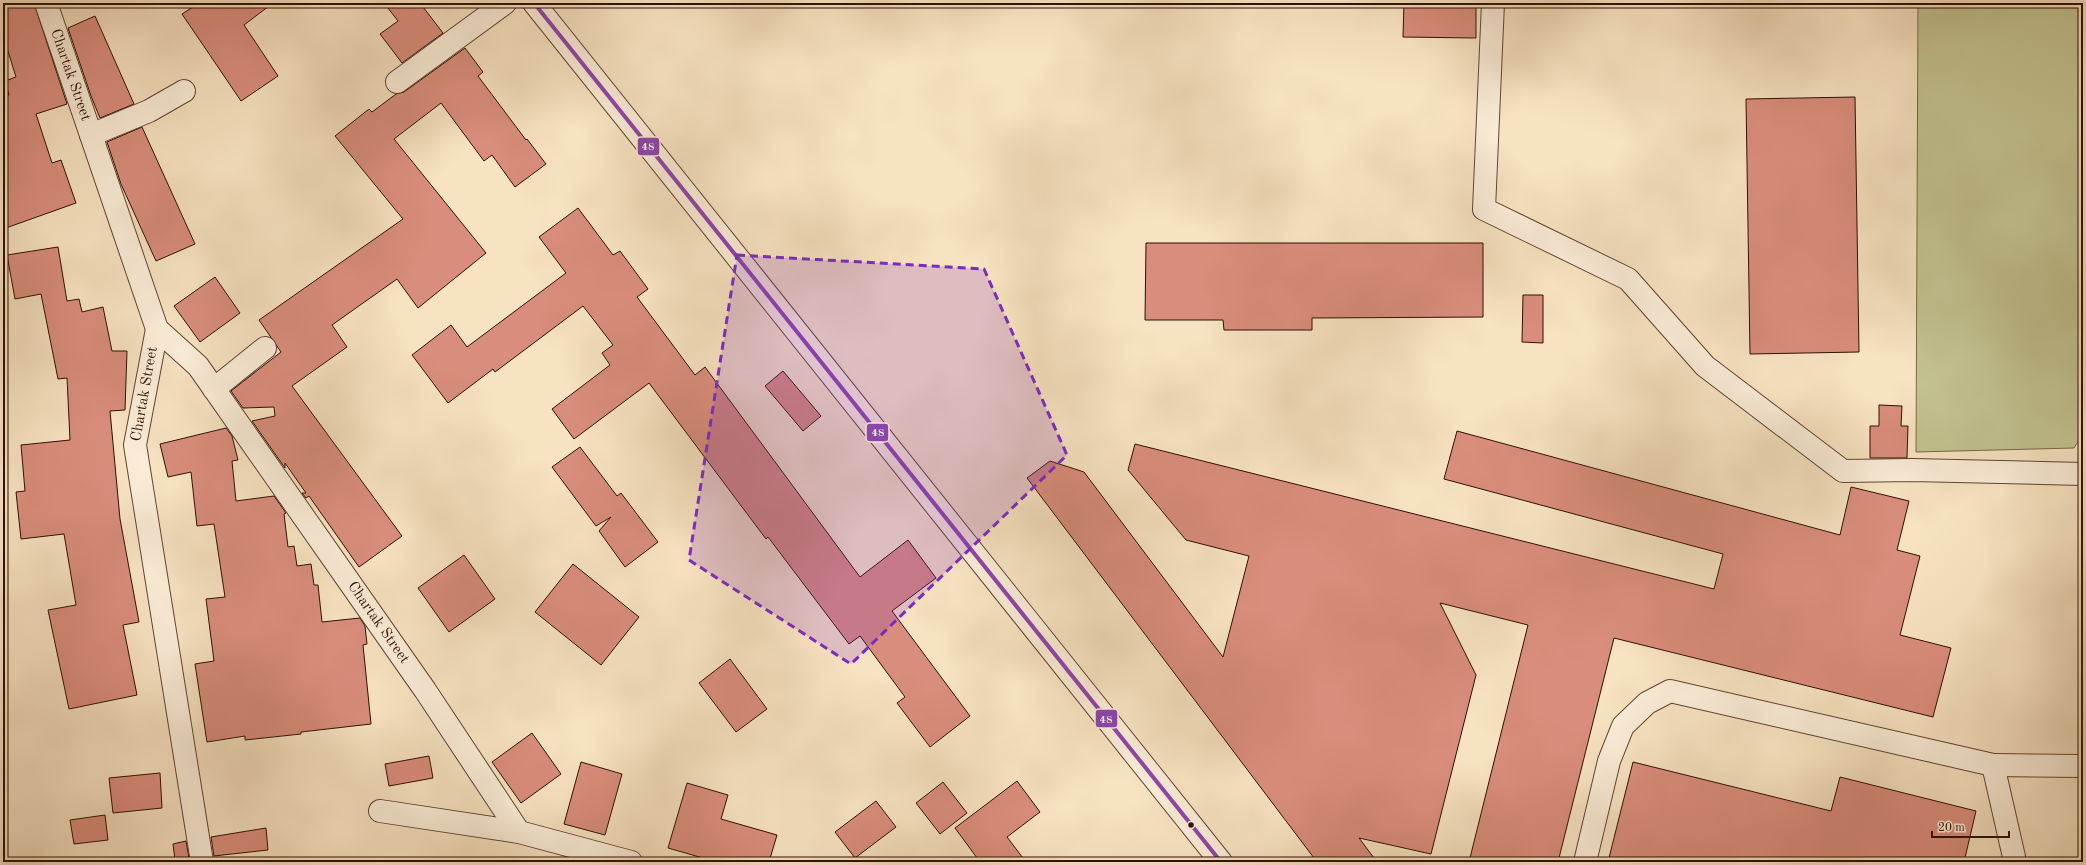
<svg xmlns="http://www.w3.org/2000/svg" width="2086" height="865" font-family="'Old Standard TT',serif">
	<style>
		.green { fill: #c2c290; stroke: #786848 }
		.building { fill: #d98d7c; stroke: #2f0f01 }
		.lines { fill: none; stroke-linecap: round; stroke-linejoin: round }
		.minor-casing { stroke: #614431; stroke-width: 24 }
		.minor { stroke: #faecd7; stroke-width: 22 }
		.bus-1-casing { stroke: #faecd7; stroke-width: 7 }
		.bus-1 { stroke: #8e44ad; stroke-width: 4 }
		.marked { fill: #7b2cbf; fill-opacity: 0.2; stroke: #7b2cbf; stroke-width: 3; stroke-dasharray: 8 5; stroke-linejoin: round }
		.bus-dot { fill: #2f0f01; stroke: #faecd7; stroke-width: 1.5 }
		.labels { text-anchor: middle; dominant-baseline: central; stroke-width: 4; stroke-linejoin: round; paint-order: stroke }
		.street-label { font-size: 15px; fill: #2f0f01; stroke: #faecd7 }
		.line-badge { stroke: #faecd7; stroke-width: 1.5 }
		.badge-label { font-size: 11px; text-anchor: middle; font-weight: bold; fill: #fff }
	</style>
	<rect width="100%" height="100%" fill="#f7e2c1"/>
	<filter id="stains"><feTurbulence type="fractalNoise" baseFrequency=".005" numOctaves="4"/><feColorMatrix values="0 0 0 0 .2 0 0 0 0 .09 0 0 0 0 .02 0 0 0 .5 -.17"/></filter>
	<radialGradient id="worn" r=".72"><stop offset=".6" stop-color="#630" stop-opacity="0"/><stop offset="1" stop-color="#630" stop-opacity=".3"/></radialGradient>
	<!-- green -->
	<path class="green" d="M1918,3h165v431l-9,14 -158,4z"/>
	<!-- building -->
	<g class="building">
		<path d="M3,3h31l33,101 -31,10 16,49 9,-3 15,43 -73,26v-132l6,-2 -4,-14 11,-4 -13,-42z"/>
		<path d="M199,3h74l-29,22 34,51 -37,25 -59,-87z"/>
		<path d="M384,3h36l23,30 -41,30 -22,-29 18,-13z"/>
		<path d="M1404,3h72v35l-73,-1z"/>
		<path d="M95,16l39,88 -34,14 -9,-22 -23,-68z"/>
		<path d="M465,48l18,24 -5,4 48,64 1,-1 19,25 -31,23 -23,-32 -8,6 -43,-58 -47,36 92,114 -68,55 -21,-29 -65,46 15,22 -55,39 110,150 -43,31 -50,-71 -3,2 -4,-5h4l-21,-30v5l-33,-47 23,-5 -1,-9 -31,1 -12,-17 50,-39 -22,-32 144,-101 -68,-83 34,-27 3,3 24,-18 8,-2z"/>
		<path d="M1855,97l4,255 -109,2 -4,-255z"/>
		<path d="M142,127l53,117 -39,17 -35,-77 -14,-42z"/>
		<path d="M578,208l35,47 7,-4 28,38 -11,8 58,78 10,-8 155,210 48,-37 28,38 -44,33 78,105 -40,31 -33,-44 8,-6 -45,-61 -11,8 -81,-107 -2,2 -117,-156 -75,56 -22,-30 58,-44 -8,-12 11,-8 -30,-39 -88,66 -2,-3 -45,34 -36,-48 39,-30 16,22 99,-74 -27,-36z"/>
		<path d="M1146,243h337v74l-171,1v12h-88l-1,-10h-78z"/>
		<path d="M58,247l9,54 12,-2 3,13 21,-5 9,44h15l-2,59 -15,1 10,108 19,103 -16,3 14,70 -68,14 -21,-99 28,-5 -12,-71 -43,5 -5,-47 9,-1 -4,-46 49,-5 -3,-62 -9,1 -17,-85 -26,5 -8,-44z"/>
		<path d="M215,277l25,36 -40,29 -26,-36z"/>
		<path d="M1523,295h20v48l-21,-1z"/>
		<path d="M783,371l38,45 -18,15 -38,-45z"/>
		<path d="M1879,405l23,1 -1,20h7l-1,32h-37v-32h9z"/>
		<path d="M226,428l6,8 6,24 -6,1 4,40 38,-5 12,17 -2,1 4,33 6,-1 3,20 14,-2 3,21h4l4,37 38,-4 5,8 2,18 -4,1 8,79 -70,8v2l-56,6v-4l-38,6 -12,-78 19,-3 -8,-62 19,-2 -11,-73 -17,2 -6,-54 -23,5 -8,-33z"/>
		<path d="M1457,431l383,104 11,-48 58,14 -12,49 23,6 -20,79 51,13 -18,69 -319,-79 -56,224h-89l59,-237 -88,-22 36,72 -45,179 -72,-16 18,24h-60l-290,-384 23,-17 34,11 139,185 26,-101 -63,-16 -58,-70 7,-26 579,145 9,-35 -279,-75z"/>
		<path d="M580,447l37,49 4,-3 37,49 -33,25 -26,-36 12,-14 -15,9 -44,-59z"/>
		<path d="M464,555l31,44 -46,33 -31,-44z"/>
		<path d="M573,564l66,53 -38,48 -66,-53z"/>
		<path d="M730,659l37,50 -31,23 -37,-49z"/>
		<path d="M532,733l29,41 -40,29 -29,-41z"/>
		<path d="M429,756l4,22 -44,8 -4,-22z"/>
		<path d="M581,762l41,12 -17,61 -41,-11z"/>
		<path d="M1633,762l198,49 9,-34 136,34 -12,51h-356z"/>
		<path d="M160,773l2,35 -49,5 -4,-35z"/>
		<path d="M1017,781l23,31 -33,25 19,25h-46l-25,-34z"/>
		<path d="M943,782l24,31 -27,21 -24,-31z"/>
		<path d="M687,783l41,12 -7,24 56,16 -8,27h-52l-49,-14z"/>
		<path d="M876,801l20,26 -41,31 -20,-26z"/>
		<path d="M105,815l3,25 -34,4 -4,-24z"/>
		<path d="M266,828l2,22 -54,6 -3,-19z"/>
		<path d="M186,841l3,17 -14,2 -2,-16z"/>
	</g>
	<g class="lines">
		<defs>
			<g id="minor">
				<path d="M46,3l111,326 41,37 227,324 94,142 112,30"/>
				<path d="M534,3l687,859"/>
				<path d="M1493,3l-9,206 144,70 77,87 138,105 69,-1 171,4"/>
				<path d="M397,82l108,-79"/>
				<path d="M91,135l58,-24 35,-20"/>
				<path d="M157,329l-22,116 67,417"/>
				<path d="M214,389l51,-41"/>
				<path d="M1993,765l90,1"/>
				<path d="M380,811l139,21"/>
				<path d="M1585,862l24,-101 14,-35 24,-23 23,-12 323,74 21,92 -2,5"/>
			</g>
		</defs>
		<!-- minor casing -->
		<use href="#minor" class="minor-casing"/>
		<!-- minor -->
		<use href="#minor" class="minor"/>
		<defs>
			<path id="bus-1" d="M534,3l687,859"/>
		</defs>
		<!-- bus-1 casing -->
		<use href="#bus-1" class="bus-1-casing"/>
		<!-- bus-1 -->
		<use href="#bus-1" class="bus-1"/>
	</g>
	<!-- marked area -->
	<path class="marked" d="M737,255l247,14 83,186 -216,209 -162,-104z"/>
	<!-- markers -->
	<circle class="bus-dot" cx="1191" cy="825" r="3.5"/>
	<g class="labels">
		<!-- street labels -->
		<g class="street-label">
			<text transform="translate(70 75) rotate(71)">Chartak Street</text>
			<text transform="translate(145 394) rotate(-80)">Chartak Street</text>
			<text transform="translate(378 623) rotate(55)">Chartak Street</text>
		</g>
	</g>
	<g class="line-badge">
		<rect x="637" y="137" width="23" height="19" rx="4" fill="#8e44ad"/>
		<rect x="866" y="423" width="23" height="19" rx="4" fill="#8e44ad"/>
		<rect x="1095" y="709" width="23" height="19" rx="4" fill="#8e44ad"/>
	</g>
	<g class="badge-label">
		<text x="648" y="150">48</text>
		<text x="878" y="436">48</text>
		<text x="1106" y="723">48</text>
	</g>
	<!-- margin -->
	<rect width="2086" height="865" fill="none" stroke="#f7e2c1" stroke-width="16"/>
	<rect x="4" y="4" width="2078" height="857" fill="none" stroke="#2f0f01" stroke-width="2"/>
	<rect x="8" y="8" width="2070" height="849" fill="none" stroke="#2f0f01"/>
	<!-- scale -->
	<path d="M1932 831v6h77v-6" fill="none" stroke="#2f0f01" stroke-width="2"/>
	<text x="1938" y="831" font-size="12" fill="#2f0f01" stroke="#faecd7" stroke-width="3" paint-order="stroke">20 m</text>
	<rect width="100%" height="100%" filter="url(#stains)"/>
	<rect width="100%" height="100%" fill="url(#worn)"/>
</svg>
